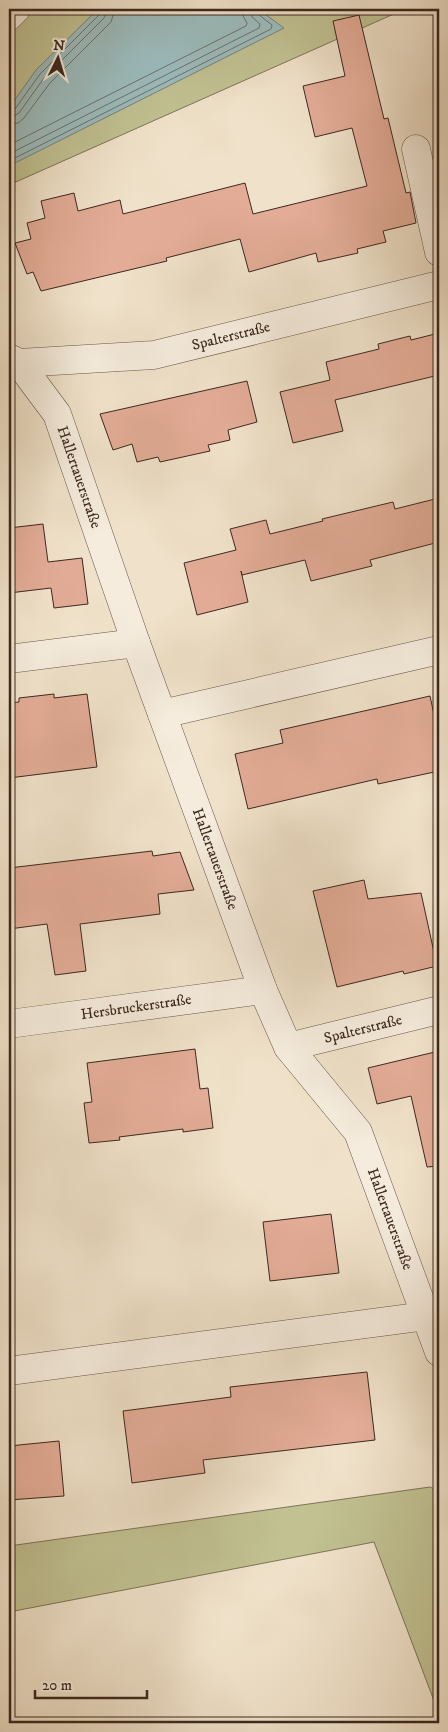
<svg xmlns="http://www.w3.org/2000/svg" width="448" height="1732" font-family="'IM FELL DW Pica',serif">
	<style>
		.green { fill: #c1c192; stroke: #7e7458 }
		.water { fill: #9cbcbd; stroke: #76817e }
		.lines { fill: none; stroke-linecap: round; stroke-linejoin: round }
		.shore { stroke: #6c726e; stroke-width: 1 }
		.building { fill: #e3ac97; stroke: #3c281f }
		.minor-casing { stroke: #69564a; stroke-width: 29 }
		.minor { stroke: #f5ecdd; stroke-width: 28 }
		.labels { text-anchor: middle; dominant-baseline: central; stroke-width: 4; stroke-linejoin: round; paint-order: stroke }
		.street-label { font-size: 15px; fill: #3c281f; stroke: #f5ecdd }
	</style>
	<rect width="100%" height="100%" fill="#f0e2ca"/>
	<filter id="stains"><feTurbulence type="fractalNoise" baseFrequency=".004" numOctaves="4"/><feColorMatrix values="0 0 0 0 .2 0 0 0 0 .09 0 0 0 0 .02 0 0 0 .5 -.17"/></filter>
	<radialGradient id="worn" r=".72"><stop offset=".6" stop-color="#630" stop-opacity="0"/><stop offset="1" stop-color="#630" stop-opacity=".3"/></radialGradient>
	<!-- green -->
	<g class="green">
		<path d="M30,9h375l-396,176v-152z"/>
		<path d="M430,1487l9,4v223l-65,-172 -365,70v-66z"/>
	</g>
	<!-- water -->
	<path class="water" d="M98,9h160l26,19 -275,138v-58l27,-38z"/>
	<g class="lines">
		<!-- shore -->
		<g class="shore">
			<path d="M9,110l6,-1 25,-35 60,-60 1,-5"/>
			<path d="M9,117l5,-1 5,-3 25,-35 60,-60 4,-9"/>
			<path d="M9,124l9,-1 6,-5 26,-35 61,-61 4,-13"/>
			<path d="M9,145l237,-119 1,-3 -4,-7 -1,-7"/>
			<path d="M9,154l250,-126 1,-4 -8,-7 -2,-8"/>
			<path d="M9,161l262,-132 1,-4 -14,-11 -2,-5"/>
		</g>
	</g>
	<!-- building -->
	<g class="building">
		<path d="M359,15l25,104 4,-1 18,75 4,-1 6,31 -33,8 3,11 -29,7 1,4 -40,9 -2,-9 -67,19 -9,-33 -74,19 1,3 -126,30 -8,-19 -6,2 -12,-31 16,-4 -4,-16 18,-5 -4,-17 33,-8 4,18 42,-11 3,14 122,-31 8,31 114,-28 -15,-58 -37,9 -12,-51 42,-10 -12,-55z"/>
		<path d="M439,333v42l-104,25 8,31 -50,12 -13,-51 50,-12 -4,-18 53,-13 -1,-5 32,-8 1,4z"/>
		<path d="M247,381l10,41 -29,8 2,10 -22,5 2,6 -50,11 -2,-5 -21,5 -5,-18 -19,6 -13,-36z"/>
		<path d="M439,498v44l-69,18 2,6 -61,15 -6,-21 -63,15 -1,-4 7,31 -51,13 -13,-52 52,-13 -6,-21 36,-9 4,14 53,-13 -1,-2 71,-17 2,7z"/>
		<path d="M43,524l5,38 34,-4 6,46 -34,4 -3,-20 -42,5v-65z"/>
		<path d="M54,694v4l33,-4 10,73 -88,11v-75l10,-1v-4z"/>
		<path d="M430,696l9,42v33l-61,13 -1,-5 -129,30 -13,-55 48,-11 -3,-13z"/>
		<path d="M152,851l1,5 27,-4 14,38 -36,4 2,20 -80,10 6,47 -31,4 -8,-51 -38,5v-61z"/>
		<path d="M364,880l4,19 53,-6 16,73 -33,8 -1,-3 -66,16 -24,-96z"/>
		<path d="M195,1049l5,40 8,-1 5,40 -30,4v-3l-64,8 1,3 -31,3 -5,-40 8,-1 -5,-39z"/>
		<path d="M439,1051v115l-12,1 -16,-71 -34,8 -9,-36z"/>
		<path d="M331,1214l8,59 -69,8 -7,-59z"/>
		<path d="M367,1372l8,68 -172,20 2,13 -73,10 -9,-72 108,-14 -1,-10z"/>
		<path d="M59,1441l5,55 -55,4v-54z"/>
	</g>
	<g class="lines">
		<defs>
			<g id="minor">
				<path d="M9,16l7,-7"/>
				<path d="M416,149l23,103"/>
				<path d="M9,358l10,5 38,51 79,229 127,347 25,57 70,85 81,220"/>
				<path d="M19,363l135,-8 285,-70"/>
				<path d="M9,659l127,-16"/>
				<path d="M162,714l277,-64"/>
				<path d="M9,1024l254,-34"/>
				<path d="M288,1047l151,-37"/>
				<path d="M9,1371l417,-55"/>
			</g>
		</defs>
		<!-- minor casing -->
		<use href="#minor" class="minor-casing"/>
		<!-- minor -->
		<use href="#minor" class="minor"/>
	</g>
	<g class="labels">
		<!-- street labels -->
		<g class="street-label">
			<text transform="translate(231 336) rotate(-14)">Spalterstraße</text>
			<text transform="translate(79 477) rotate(71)">Hallertauerstraße</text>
			<text transform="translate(215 859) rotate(70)">Hallertauerstraße</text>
			<text transform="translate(136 1007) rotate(-8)">Hersbruckerstraße</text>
			<text transform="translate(363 1029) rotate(-14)">Spalterstraße</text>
			<text transform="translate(390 1219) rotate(70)">Hallertauerstraße</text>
		</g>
	</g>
	<!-- margin -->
	<rect width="448" height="1732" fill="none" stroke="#f0e2ca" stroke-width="30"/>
	<rect x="10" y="10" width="428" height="1712" fill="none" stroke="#3c281f" stroke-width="2.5"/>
	<rect x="15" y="15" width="418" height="1702" fill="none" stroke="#3c281f"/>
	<!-- north arrow -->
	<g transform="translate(58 58) rotate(5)" stroke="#f5ecdd" stroke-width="4" paint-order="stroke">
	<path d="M0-4L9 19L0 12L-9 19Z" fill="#3c281f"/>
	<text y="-8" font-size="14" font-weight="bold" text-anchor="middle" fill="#3c281f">N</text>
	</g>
	<!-- scale -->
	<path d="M35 1690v8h112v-8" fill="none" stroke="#3c281f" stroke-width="2.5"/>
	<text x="42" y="1690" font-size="15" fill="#3c281f" stroke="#f5ecdd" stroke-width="4" paint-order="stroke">20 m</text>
	<rect width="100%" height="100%" filter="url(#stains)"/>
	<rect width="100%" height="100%" fill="url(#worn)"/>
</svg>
